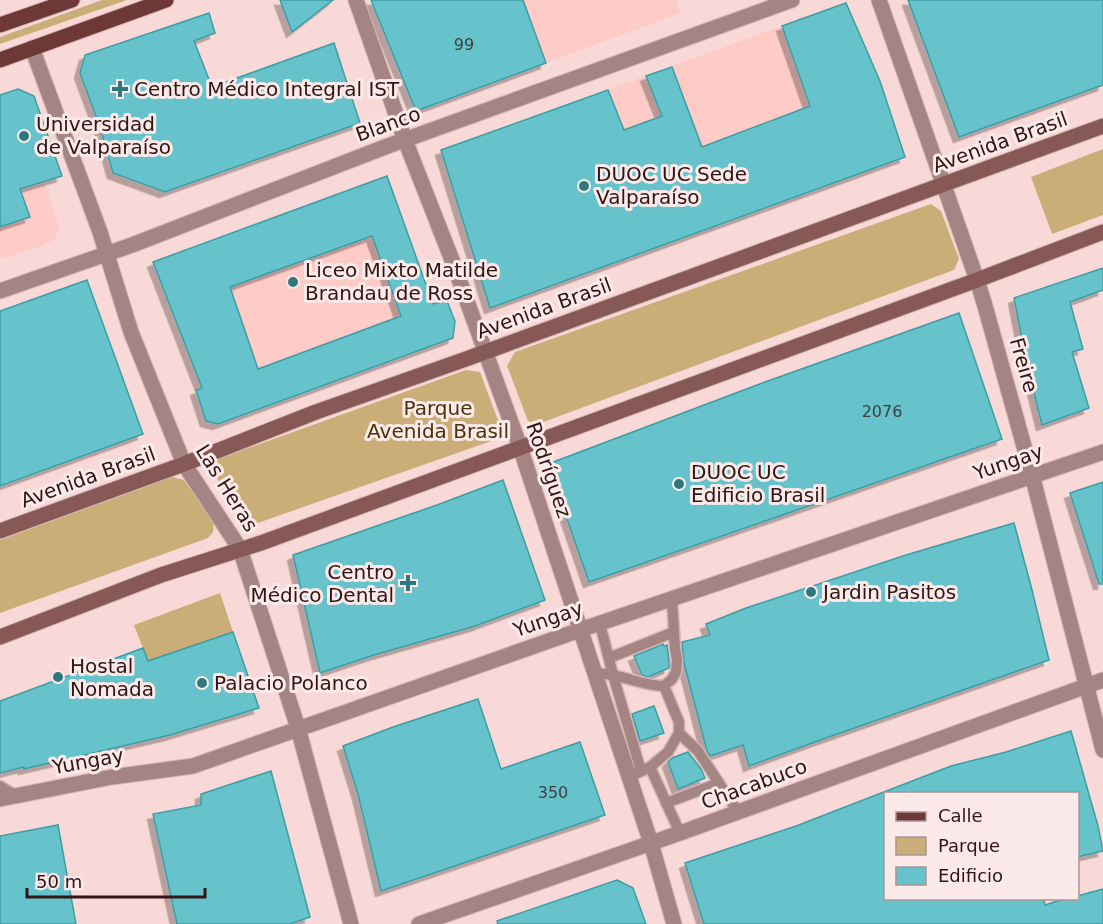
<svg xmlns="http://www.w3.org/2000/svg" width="1103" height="924" font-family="'DejaVu Sans',sans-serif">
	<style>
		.built { fill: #ffcbc7 }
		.green { fill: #cbae77 }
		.building { fill: #66c3cb; stroke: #3c9da5; stroke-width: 1.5; fill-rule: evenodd; filter: url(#shadow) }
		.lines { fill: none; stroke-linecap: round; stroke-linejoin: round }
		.service-casing { stroke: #d5b6b4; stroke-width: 13 }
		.minor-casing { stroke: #d5b6b4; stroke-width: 17 }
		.tertiary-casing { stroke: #d5b6b4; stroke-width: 17 }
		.secondary-casing { stroke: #d5b6b4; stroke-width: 17 }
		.primary-casing { stroke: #d5b6b4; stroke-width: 17 }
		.service { stroke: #a58583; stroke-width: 10 }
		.minor { stroke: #a58583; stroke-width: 15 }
		.tertiary { stroke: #a58583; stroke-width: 15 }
		.secondary { stroke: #865856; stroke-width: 15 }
		.primary { stroke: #6e3837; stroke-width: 15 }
		.poi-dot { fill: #2f787e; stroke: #fbeae9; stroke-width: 2 }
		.labels { text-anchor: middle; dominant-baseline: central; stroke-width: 6; stroke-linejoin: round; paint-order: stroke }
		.number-label { font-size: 16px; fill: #3e4042 }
		.poi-label { font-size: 20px; fill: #301514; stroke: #fbeae9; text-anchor: start }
		.street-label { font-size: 20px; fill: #301514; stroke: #fbeae9 }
		.park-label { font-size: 20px; fill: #47340a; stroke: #fbeae9 }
	</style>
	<defs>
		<filter id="shadow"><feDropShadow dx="-5.5" dy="5.5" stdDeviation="0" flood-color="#0004"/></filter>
	</defs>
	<rect width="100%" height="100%" fill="#f9d9d7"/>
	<!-- built -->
	<g class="built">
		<path d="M523,0h153l5,13 -135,50z"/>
		<path d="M782,26l55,156 -347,126 -49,-158z"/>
		<path d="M18,89l16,7 28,80 -17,5 14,47 -4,11 -11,6 -42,14 -2,-7v-157z"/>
		<path d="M387,176l46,128 14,-3 8,20 -2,17 -235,86 -12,-3 -10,-31 6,-2 -49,-126z"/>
	</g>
	<!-- green -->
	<g class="green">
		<path d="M102,0h25l-127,44v-7z"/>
		<path d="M1103,149v66l-51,19 -21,-57z"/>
		<path d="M931,204l10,7 18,48 -5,11 -416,154 -10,-3 -21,-55 8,-14z"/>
		<path d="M466,370l14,2 22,59 -5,8 -242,85 -9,-1 -35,-54 4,-9z"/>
		<path d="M172,477l12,3 30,43 -1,9 -5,6 -208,75v-73z"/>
		<path d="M220,593l13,39 -85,29 -14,-36z"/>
	</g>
	<!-- building -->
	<g class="building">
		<path d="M280,0h53l-41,32z"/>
		<path d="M371,0h152l23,63 -130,48z"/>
		<path d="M908,0h195v85l-144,52z"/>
		<path d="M846,3l34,78 25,76 -415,151 -49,-158 167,-60 16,40 38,-14 -16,-40 26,-9 30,80 108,-41 -28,-80z"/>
		<path d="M209,13l6,20 -21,8 18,46 122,-44 26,80 -195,69 -52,-19 -13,-46 -20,-54 5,-18z"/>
		<path d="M18,89l16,7 28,80 -42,13 10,28 -30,10v-132z"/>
		<path d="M387,176l46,128 14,-3 8,20 -2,17 -235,86 -12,-3 -10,-31 6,-2 -49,-126zM372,236l29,80 -143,53 -28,-82z"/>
		<path d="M1103,268v22l-33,12 13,47 -11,3 17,56 -47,17 -15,-60 -13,-67z"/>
		<path d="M87,280l56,154 -143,52v-175z"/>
		<path d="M959,313l43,126 -413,143 -41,-118 217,-82z"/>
		<path d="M503,480l42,120 -70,26 -101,29 -54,18 -27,-118 144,-50z"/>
		<path d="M1103,482v102h-4l-29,-91z"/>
		<path d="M1014,523l17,63 18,74 -226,79 -74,27 -6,-21 -33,11 -3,-5 -23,-88 -2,-21 28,-7 -4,-11 40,-16 160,-53z"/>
		<path d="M233,632l26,76 -89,27 -146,34v-2l-24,6v-72l143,-53 5,13z"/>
		<path d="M663,644l1,2 3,-1 2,15v8l-21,9 -6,-2 -8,-19z"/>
		<path d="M478,699l23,70 79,-27 25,73 -224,76 -23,-97 -15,-48 50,-19z"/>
		<path d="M654,706l10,27 -24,8 -8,-27z"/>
		<path d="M1071,731l27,95 5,25 -26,6v-63l-192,-1v105h158l2,7 22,-7h10v-2l26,-7v35h-399l-19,-61 111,-37 155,-60 55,-14z"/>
		<path d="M688,752l13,17 4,9 -27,11 -10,-27 4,-4z"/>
		<path d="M271,771l39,146 -20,7h-113l-24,-110 48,-9v-11z"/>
		<path d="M58,825l18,99h-76v-88z"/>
		<path d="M617,880l16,8 13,36h-148l-1,-3z"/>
	</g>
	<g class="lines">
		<defs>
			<g id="service">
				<path d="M600,624l13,51 28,96"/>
				<path d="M609,658l65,-26"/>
				<path d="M595,674c23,-2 45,12 69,12l15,36v11l-11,19 -18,15 -21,10"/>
				<path d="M664,686l8,-7 4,-7 1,-12 -2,-12 -3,-49"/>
				<path d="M679,733l19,18 40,61"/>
				<path d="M650,767l30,66"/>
				<path d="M0,786l16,10"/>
				<path d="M666,803l53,-20"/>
			</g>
			<g id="minor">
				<path d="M356,0l49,140 47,120 68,187 131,396 23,81"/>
				<path d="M879,0l98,280 8,26 47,169 71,275"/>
			</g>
			<g id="tertiary">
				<path d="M32,48l68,184 31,100 53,132 56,85 58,179 53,196"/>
				<path d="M0,291l132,-46 253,-98 407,-147"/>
				<path d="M0,799l112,-22 81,-11 387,-136 523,-178"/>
				<path d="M419,924l261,-91 423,-153"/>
			</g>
			<g id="secondary">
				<path d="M0,531l184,-67 132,-52 150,-53 637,-233"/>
				<path d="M0,637l161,-62 100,-32 716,-263 126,-48"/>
			</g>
			<g id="primary">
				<path d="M0,25l72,-25"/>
				<path d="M0,60l166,-60"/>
			</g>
		</defs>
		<!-- service casing -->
		<use href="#service" class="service-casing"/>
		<!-- minor casing -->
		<use href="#minor" class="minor-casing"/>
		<!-- tertiary casing -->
		<use href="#tertiary" class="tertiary-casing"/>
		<!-- secondary casing -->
		<use href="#secondary" class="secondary-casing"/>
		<!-- primary casing -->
		<use href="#primary" class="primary-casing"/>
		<!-- service -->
		<use href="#service" class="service"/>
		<!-- minor -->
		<use href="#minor" class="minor"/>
		<!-- tertiary -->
		<use href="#tertiary" class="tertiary"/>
		<!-- secondary -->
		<use href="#secondary" class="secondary"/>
		<!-- primary -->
		<use href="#primary" class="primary"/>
	</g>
	<!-- markers -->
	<g class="poi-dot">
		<path d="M117 80h6v6h6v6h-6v6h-6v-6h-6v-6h6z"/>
		<circle cx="24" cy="136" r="6"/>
		<circle cx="584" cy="186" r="6"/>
		<circle cx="293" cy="282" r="6"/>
		<circle cx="679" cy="484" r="6"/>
		<path d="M405 574h6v6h6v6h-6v6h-6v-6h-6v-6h6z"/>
		<circle cx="811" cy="592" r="6"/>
		<circle cx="58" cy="677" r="6"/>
		<circle cx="202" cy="683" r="6"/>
	</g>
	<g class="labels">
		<!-- number labels -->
		<g class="number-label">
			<text x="464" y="44">99</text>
			<text x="882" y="411">2076</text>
			<text x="553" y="792">350</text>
		</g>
		<!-- poi labels -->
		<g class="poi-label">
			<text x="134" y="89">Centro Médico Integral IST</text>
			<text x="36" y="124">Universidad<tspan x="36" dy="23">de Valparaíso</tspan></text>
			<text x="596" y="174">DUOC UC Sede<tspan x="596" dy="23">Valparaíso</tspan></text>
			<text x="305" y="270">Liceo Mixto Matilde<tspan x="305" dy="23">Brandau de Ross</tspan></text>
			<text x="691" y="472">DUOC UC<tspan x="691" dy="23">Edificio Brasil</tspan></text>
			<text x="394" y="572" text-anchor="end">Centro<tspan x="394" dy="23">Médico Dental</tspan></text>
			<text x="823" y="592">Jardin Pasitos</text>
			<text x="70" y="666">Hostal<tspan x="70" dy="23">Nomada</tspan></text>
			<text x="214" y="683">Palacio Polanco</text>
		</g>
		<!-- street labels -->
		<g class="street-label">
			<text transform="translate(388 124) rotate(-20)">Blanco</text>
			<text transform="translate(1000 142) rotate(-20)">Avenida Brasil</text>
			<text transform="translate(544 308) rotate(-20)">Avenida Brasil</text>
			<text transform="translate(1024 365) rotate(74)">Freire</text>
			<text transform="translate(1008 462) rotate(-19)">Yungay</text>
			<text transform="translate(549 470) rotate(71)">Rodríguez</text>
			<text transform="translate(88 477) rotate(-20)">Avenida Brasil</text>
			<text transform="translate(227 488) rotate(58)">Las Heras</text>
			<text transform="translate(548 619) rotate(-19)">Yungay</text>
			<text transform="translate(88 761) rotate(-10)">Yungay</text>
			<text transform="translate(754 784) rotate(-20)">Chacabuco</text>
		</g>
		<!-- park labels -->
		<g class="park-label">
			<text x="438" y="408">Parque<tspan x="438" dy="23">Avenida Brasil</tspan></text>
		</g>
	</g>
	<!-- legend -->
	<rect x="884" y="792" width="195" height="108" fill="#fbeae9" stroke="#aa9594" stroke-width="1.5"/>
	<rect x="896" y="812" width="30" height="9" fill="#6e3837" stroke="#aa9594" stroke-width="1.5"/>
	<text x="938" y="822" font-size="18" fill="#301514">Calle</text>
	<rect x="896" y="837" width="30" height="18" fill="#cbae77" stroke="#aa9594" stroke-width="1.5"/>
	<text x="938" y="852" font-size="18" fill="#301514">Parque</text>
	<rect x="896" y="867" width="30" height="18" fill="#66c3cb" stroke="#aa9594" stroke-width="1.5"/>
	<text x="938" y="882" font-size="18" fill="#301514">Edificio</text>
	<!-- scale -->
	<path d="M27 888v9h178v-9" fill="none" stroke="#301514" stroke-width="3"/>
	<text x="36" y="888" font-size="18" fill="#301514" stroke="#fbeae9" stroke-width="4.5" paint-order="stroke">50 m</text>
</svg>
